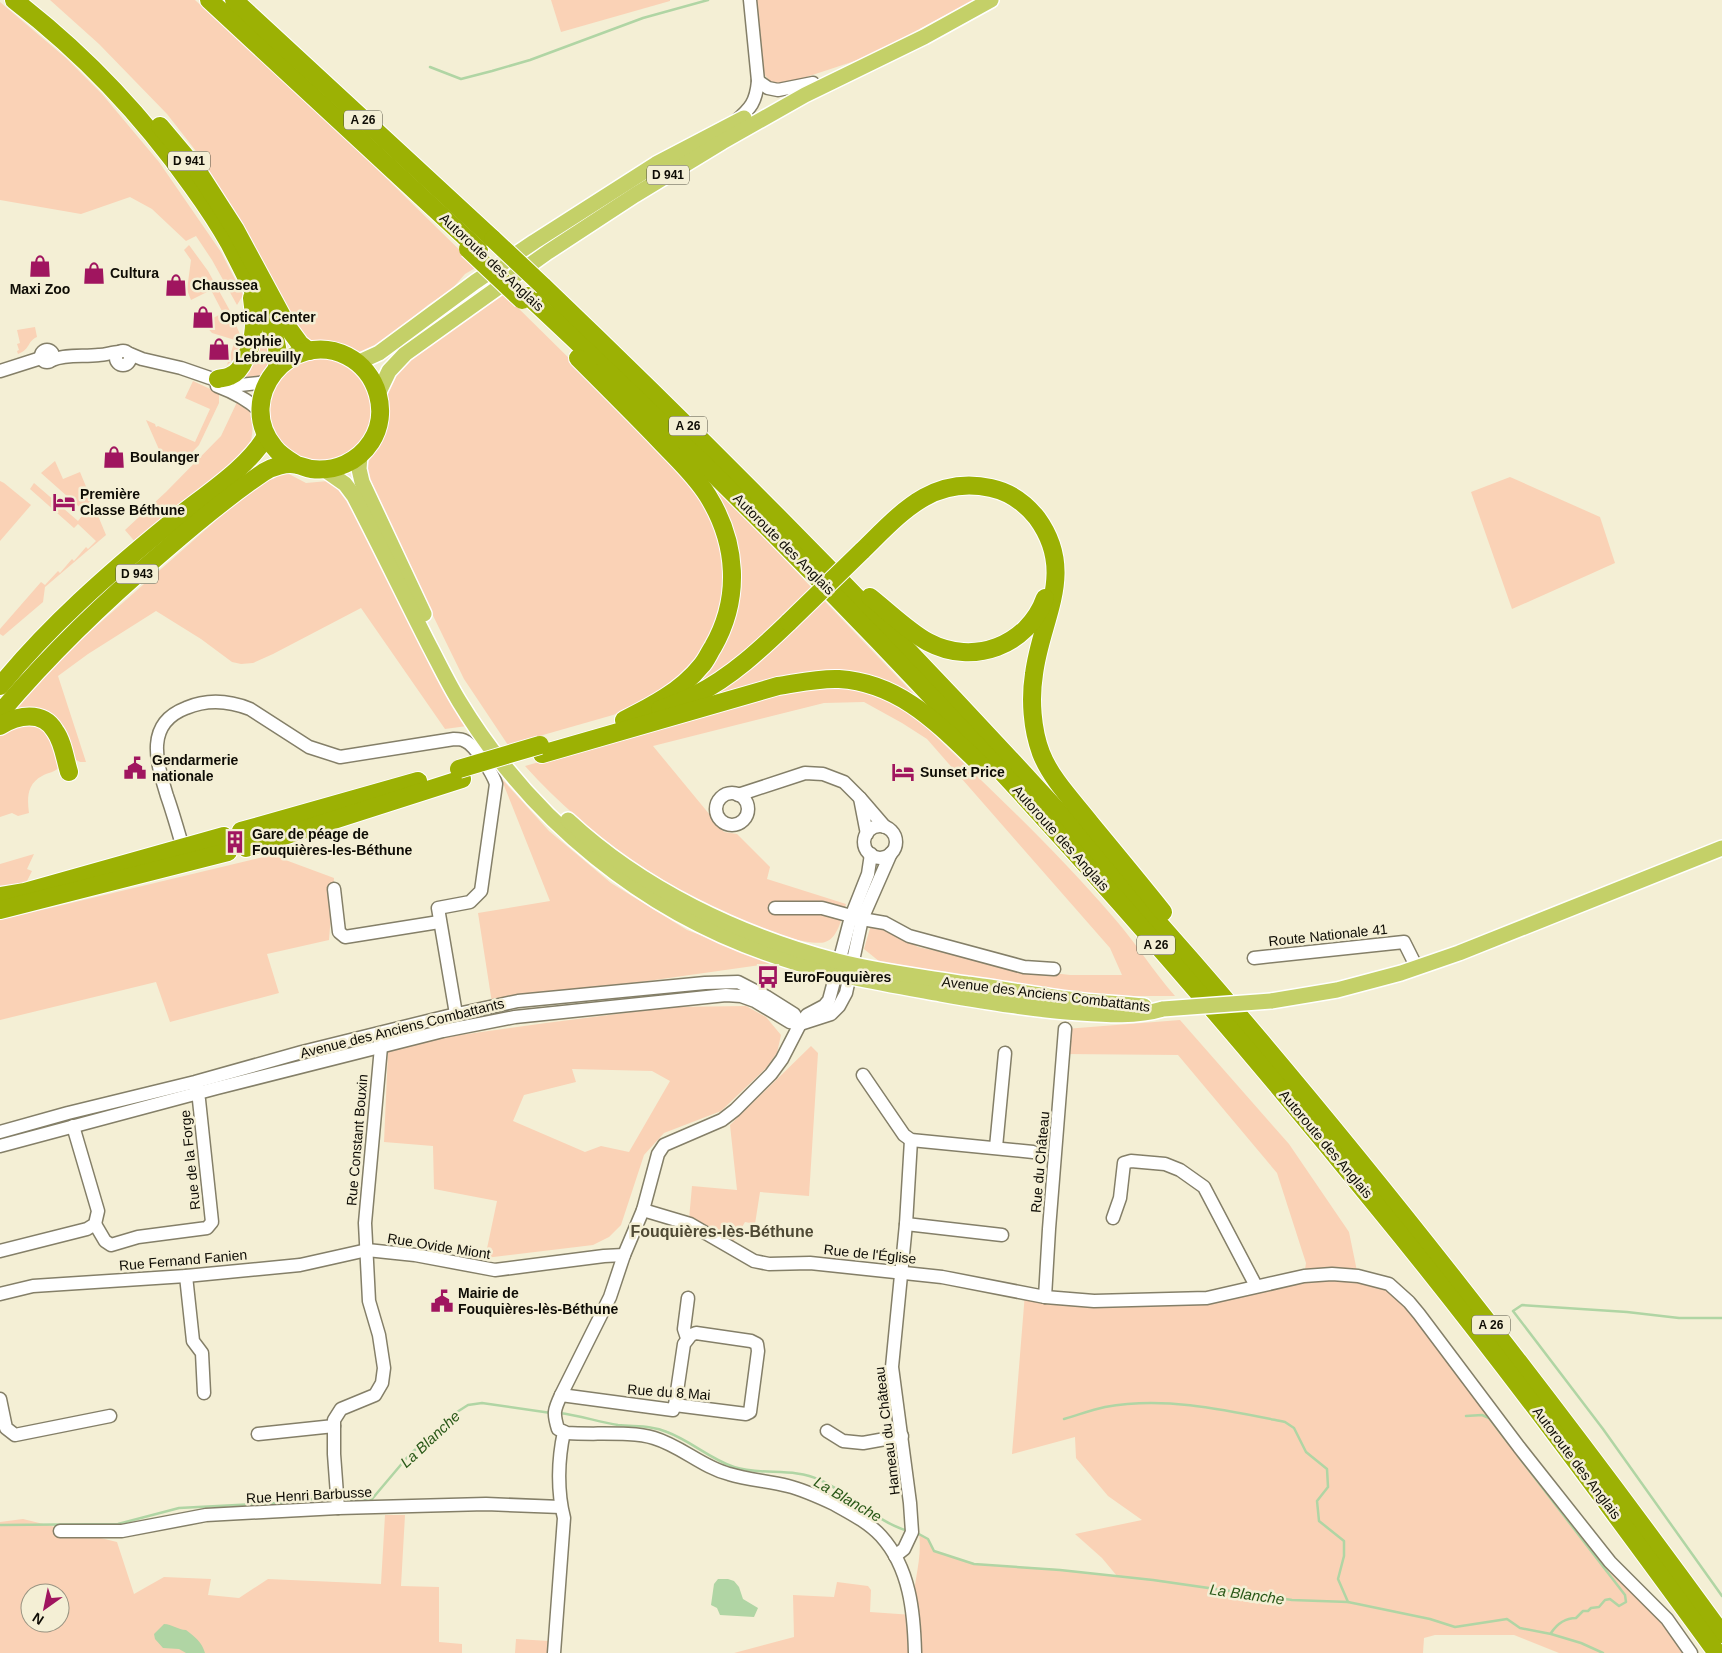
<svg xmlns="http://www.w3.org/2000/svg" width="1722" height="1653" font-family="Arial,sans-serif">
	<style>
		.green { fill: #fad2b6; fill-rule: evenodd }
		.water { fill: #b0d5a4 }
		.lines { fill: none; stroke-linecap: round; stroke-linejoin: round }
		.stream { stroke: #b0d5a4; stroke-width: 2.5 }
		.minor-casing { stroke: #847f68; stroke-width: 15 }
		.major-casing { stroke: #fff; stroke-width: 18 }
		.highway-casing { stroke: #fff; stroke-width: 20 }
		.minor { stroke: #fff; stroke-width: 12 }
		.major { stroke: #c4d068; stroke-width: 15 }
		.highway { stroke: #9cb104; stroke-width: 18 }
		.major-bridge-casing { stroke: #fff; stroke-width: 18; stroke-linecap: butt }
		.highway-bridge-casing { stroke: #fff; stroke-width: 20; stroke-linecap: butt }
		.major-bridge { stroke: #c4d068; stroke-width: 15 }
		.highway-bridge { stroke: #9cb104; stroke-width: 18 }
		.labels { text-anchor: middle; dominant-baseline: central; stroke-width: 5; stroke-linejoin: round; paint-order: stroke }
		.shield { fill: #f4efd5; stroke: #535043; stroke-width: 1 }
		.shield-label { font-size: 12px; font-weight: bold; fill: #0e0c05 }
		.street-label { font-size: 14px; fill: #0e0c05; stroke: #f4efd5 }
		.poi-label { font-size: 14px; font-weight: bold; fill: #0e0c05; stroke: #f4efd5; text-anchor: start }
		.water-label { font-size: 15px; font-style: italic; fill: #295817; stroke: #f4efd5 }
		.quarter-label { font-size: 16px; font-weight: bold; fill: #4e4934; stroke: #f4efd5 }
	</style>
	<rect width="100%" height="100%" fill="#f4efd5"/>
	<!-- green -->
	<g class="green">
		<path d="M50,0h145l148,136 134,131 -12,7 -13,15 -24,16 -37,30 -14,14 -12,5h-14l-39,-10 -11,-8 -60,-115 -42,-66 -32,-41 -68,-70z"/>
		<path d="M551,0h119v1l-109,31z"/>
		<path d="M754,0h220l-107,57 -85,28 -12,-4 -7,-8z"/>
		<path d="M0,2l66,56 36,36 57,68 62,90 22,43 -6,10 -25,-45 -16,-24 -10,5 -34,-32 -22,-12 -49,17 -81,-14z"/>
		<path d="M189,245l19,26 21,38 13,30 -7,19 -8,7 8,-25 -23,-7 -9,-10 20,-10 -12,-23 -20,10 -4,-10 4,-30 -7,-10z"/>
		<path d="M503,293l151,149 40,45h19l53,53 163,170 -6,14c65,63 132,125 191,194 22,25 39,53 61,78h-76l-219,-34 -16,-13 7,-24 13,2 34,20 102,22 50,6h52l-12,-27 -183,-209 -25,-16 -38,-21 -40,1 -171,43 71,86 13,2 33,33 -3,12 79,25c-4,11 -7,34 -21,38 -12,4 -47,-7 -59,-12 -92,-35 -175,-91 -241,-164l117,-33 6,-32 -35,14 -105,30 -44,-66 -87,-178 -12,-31 3,-8 11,-16 9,-61 8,-15z"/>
		<path d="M258,319l11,15 3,28 -8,14 -14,5 -17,-3z"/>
		<path d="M35,327l2,10c-10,4 -6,12 -19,17l-1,-3 2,-1 -2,-6 3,-1 -3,-13z"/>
		<path d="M320,358l17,3 15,8 13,13 7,17 1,19 -16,32 -33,15 -35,-10 -20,-27v-33l8,-15 12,-12 15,-7z"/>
		<path d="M193,381l26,12v10l-20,42 -20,21 -18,-12 -15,-34 9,4 1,3 2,-1 37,16 15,-33 -25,-11z"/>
		<path d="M238,400l10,6c5,16 7,29 -1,45l-110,93 -12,-14 41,-38 55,-56z"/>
		<path d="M55,461l8,18 17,-7 26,63 -61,52 -2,15 -40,34 -3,-2v-5l41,-47 4,3 13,-14 2,2 12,-14 2,2 12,-14 2,2 8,-8 -18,-17 -4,4 -44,-39 4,-6 44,38 7,-9 -44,-39z"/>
		<path d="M274,473h13l19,10 22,-2 10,5 10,11 119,229 -22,3 -84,-121 -88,46 -20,9 -12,1 -9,-2 -31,-23 -45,-28 -68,43 -30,22 28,86h-6l-6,-3 -13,-30 -52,-14 21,-27 46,-44 178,-157z"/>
		<path d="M1510,477l90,40 15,46 -103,46 -41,-117z"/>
		<path d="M0,481l4,2 27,22 -31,36z"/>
		<path d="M24,719l29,14 7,33c-5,7 -12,6 -18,10 -15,8 -15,22 -13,37l-11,3 -6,-3 -12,4v-84z"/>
		<path d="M501,778l48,53 62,52 76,47 88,33 -283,40 -14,-90 72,-12z"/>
		<path d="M34,854l-7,15 5,2 -7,14 -25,6v-27z"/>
		<path d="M272,855l62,23 -5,62 -62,14 12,39 -109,29 -14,-40 -156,38v-100z"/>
		<path d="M746,1006l20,11 15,18 -4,18 -11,15 -45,43 -57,22 -20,22 -23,70 -12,12 -16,8 -108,13 12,-57 -63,-12 -1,-43 -49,-4 4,-90 44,-13 114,-16 126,-16zM572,1069l80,2 18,10 -41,71 -28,-6 -16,6 -72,-31 11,-26 52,-13z"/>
		<path d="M1180,1020l109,124 60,88 9,44 31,8 302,369h-132l-45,-18h-79l-11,3 -1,15h-689l60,-16 -1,-42 41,2 3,-15 31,4 3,4 -1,22 43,3c-2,-27 10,-54 6,-81l9,5 6,12 40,13 82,5 61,7 -15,-18 -27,-24 67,-14 -34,-24 -32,-38 -1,-21 -63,17 13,-161 182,5 97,-22 2,-13 -29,-90 -99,-118 -114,-1 1,-25z"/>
		<path d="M811,1046l7,7 -9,143 -49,-4 -5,32 -10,-2 -13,22 -43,-25 3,-33 45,4 -7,-65z"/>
		<path d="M385,1515h20l-4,71 38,1v55l23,2v9h-462v-131l23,-3 94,23 17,52 30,-17 47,2 -3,16 31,3 29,-19 113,5zM30,1593h30v30h-30z"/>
		<path d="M516,1639l33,2 -1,12h-33z"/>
	</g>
	<!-- water -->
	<g class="water">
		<path d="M718,1579h10l6,2 5,6 4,12 15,9 -4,9 -34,-2 -3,-7 -6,-3 3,-21z"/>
		<path d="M164,1624c8,0 14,6 22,6 9,7 16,12 19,23h-19l-7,-4 -16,-1 -8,-9 -1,-5z"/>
	</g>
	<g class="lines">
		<!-- stream -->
		<g class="stream">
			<path d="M430,67l31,12 31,-8 38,-11 113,-42 65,-18"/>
			<path d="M1722,1318h-43l-52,-6 -105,-7 -9,6 90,118 119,167"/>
			<path d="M559,1413c20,2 39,9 59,12 17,2 33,0 49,7 24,9 43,27 67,35 28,9 59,0 86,13 28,12 61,45 89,51"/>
			<path d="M1466,1416l16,-1 7,3 20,26"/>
			<path d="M1064,1419c14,-4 27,-9 41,-12 60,-11 121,3 180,15l9,6 12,24 21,17 1,18 -11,14 2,20 25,20v15l-6,23 10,23"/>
			<path d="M1518,1456l107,139 1,7 -7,4 -9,-7 -5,1 -6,7 -8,1 -3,3h-5l-7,7c-11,0 -19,6 -25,15"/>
			<path d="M341,1500l20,1 11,-2 38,-45 30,-25 17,-17 11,-7 14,-2 69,10"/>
			<path d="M0,1525l118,-1 61,-16 117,-6 17,-3 20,1"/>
			<path d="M917,1533l11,6 6,12 40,13 86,6 93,10 139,20 56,2 82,17 25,8 52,-8 13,9 31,6 30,9 22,10"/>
		</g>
		<defs>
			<g id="minor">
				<path d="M758,81l10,7 10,2 35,-7"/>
				<path d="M735,122c16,-14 21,-20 23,-41l-8,-81"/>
				<circle cx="47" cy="356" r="6"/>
				<circle cx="123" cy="358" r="7"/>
				<path d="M130,354l12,5 39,9 29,10 30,7 27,-3"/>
				<path d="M52,360c14,-6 32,-3 47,-5 7,0 13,-3 20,-3"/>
				<path d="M0,371l41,-13"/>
				<path d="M217,386c16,6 30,13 43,25"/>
				<circle cx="732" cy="809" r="16"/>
				<path d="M738,795l67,-22 18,1 21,8 16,16"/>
				<circle cx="880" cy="842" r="16"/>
				<path d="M867,834l-7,-36 25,29"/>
				<path d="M183,848c-5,-17 -10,-35 -16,-52 -10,-33 -23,-72 19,-88 21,-9 44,-7 64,1l59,38 31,10 114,-18c4,0 8,0 11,2 10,4 28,33 31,43l-15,107 -11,11 -32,6 18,106"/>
				<path d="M871,854l-3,20 -17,43 -22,83 -5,6 -17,9 -7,9 -18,35 -11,15 -36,36 -13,10 -58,25 -6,9 -15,56 -19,45 -14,42 -49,98c-7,15 -8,18 -3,34l9,4c26,2 64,-2 87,5 27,8 48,29 75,36 19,6 40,7 59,12 16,4 31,11 46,18 16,9 34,18 47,32 29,32 33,76 34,117"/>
				<path d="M334,889l5,43 6,5 94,-15"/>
				<path d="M775,908h47l40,11 23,4 24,13 115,31 30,2"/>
				<path d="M1254,958l150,-16 13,26"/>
				<path d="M863,1075l41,60 7,5 122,12"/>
				<path d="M0,1132l68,-19 127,-31 107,-30 146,-36 70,-15 187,-18 33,-1 29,15 27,17 6,10"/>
				<path d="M0,1146l217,-58 226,-57 72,-14 211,-22 15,1 14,5 35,21 10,2 31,-10 8,-8 7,-13 16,-74 29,-66"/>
				<path d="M996,1147l9,-94"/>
				<path d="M643,1210l47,14 64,37 15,3 41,-1 132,14 103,20 49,4 113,-3 97,-22 28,-2 26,2 31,8 20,18 10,12 100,133 91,115 57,57 24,34"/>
				<path d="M1113,1218l7,-20 4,-35 7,-2 34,3 15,6 24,17 52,99"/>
				<path d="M95,1224l10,17 6,4 27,-8 69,-9 5,-6 -13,-122 -3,-14"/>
				<path d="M906,1224l96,11"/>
				<path d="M0,1251l87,-22 8,-5 3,-13 -25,-85"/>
				<path d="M186,1276l7,65 9,12 2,40"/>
				<path d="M0,1294l33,-8 153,-10 114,-11 67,-15 48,5 80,15 109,-14 20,-1"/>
				<path d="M1045,1297l4,-68 16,-200"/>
				<path d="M696,1333l55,8 6,3 1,7 -8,61 -4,2 -71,-9 9,-61 7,-9z"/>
				<path d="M687,1338l-3,-9 4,-31"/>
				<path d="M561,1395l112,15 2,-5"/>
				<path d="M0,1399l6,29 9,7 95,-19"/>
				<path d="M827,1431l16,10 20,2 39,-7"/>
				<path d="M258,1434l76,-8"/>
				<path d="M338,1508l-4,-54v-34l7,-11 34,-14 7,-12 2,-15 -5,-33 -10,-34 -4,-78 16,-176 -1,-6"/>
				<path d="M60,1531h62l84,-16 132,-7 148,-4 75,3"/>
				<path d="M895,1556l9,-7 8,-17 -2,-29 -18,-136 14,-143 5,-84"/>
				<path d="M554,1653l10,-135c-7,-27 -6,-59 0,-86"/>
			</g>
			<g id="major">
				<path d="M357,363l22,-10 96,-71 59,-40 122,-78 88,-46"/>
				<path d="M378,394l11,-23 16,-17 143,-102 87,-57 87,-53 83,-47 119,-58 67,-37"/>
				<path d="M360,455l-1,14 3,13 62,132"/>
				<path d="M325,470l20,14 9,12c26,50 50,100 75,149 10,19 19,38 30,56 72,119 186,213 319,256 53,18 108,27 163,37 46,8 93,16 139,19 28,2 56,4 83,-4"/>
				<path d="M568,820c74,69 171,115 269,141 43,11 87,16 130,23 34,4 67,11 101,15 25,4 51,4 76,7"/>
				<path d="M1271,1001l66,-11 64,-17 58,-20 263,-105"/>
			</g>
			<g id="highway">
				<path d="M14,0c69,53 128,115 178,186 13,18 26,37 37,57 9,17 17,34 26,51 11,24 27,47 22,74"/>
				<path d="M209,0l270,250"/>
				<path d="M234,0l259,239"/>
				<path d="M160,126l37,44 38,59 54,100 11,15 9,7"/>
				<path d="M543,286c226,216 444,440 649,675 188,216 362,442 530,673"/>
				<path d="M528,296c304,283 587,587 848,909 119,145 230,296 341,448"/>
				<path d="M578,358c28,28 55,55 83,84 16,17 34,33 47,54 29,47 33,102 5,151 -4,6 -7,14 -12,19 -20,25 -49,40 -77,54"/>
				<path d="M218,379c4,-1 8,-1 12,-3 8,-3 12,-10 15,-17 11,-20 10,-39 7,-61"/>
				<path d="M862,551c38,-37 70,-76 129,-63 19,4 34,15 46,30 40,55 4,99 -3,156 -4,25 -2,55 7,79 10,26 33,49 50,71 24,29 48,58 72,88"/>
				<path d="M870,597c19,15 38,34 58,45 45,24 100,4 117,-44"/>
				<path d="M0,686c49,-60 108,-112 168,-161 30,-26 79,-55 98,-89"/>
				<path d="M660,709c12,-4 25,-9 37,-15 34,-17 64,-45 92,-72"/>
				<path d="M0,713c50,-59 105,-112 164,-162 32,-28 65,-55 100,-79 8,-5 23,-10 33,-7 5,1 9,3 14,4 24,3 47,-7 60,-27 19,-29 7,-70 -24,-86 -57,-28 -113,42 -73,91 5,7 13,12 21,17"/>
				<path d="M0,726c17,-11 43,-16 55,5 8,11 10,28 14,41"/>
				<path d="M542,754l236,-68c20,-3 41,-8 61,-7 62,4 100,46 142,86"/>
				<path d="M241,831l177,-50"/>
				<path d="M246,848l216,-69"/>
				<path d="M0,896l25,-4 199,-56"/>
				<path d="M0,910l228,-58"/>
			</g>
		</defs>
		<!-- minor casing -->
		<use href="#minor" class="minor-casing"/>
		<!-- major casing -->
		<use href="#major" class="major-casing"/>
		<!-- highway casing -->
		<use href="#highway" class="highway-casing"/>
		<!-- minor -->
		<use href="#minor" class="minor"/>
		<!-- major -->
		<use href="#major" class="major"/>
		<!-- highway -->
		<use href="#highway" class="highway"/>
		<defs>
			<path id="major-bridge" d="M1163,1009l108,-8"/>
			<g id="highway-bridge">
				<path d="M493,239l50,47"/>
				<path d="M468,249l54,51"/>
				<path d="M789,622l73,-71"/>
				<path d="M459,769l81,-24"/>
			</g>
		</defs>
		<!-- major-bridge casing -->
		<use href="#major-bridge" class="major-bridge-casing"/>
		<!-- highway-bridge casing -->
		<use href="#highway-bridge" class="highway-bridge-casing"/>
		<!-- major-bridge -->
		<use href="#major-bridge" class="major-bridge"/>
		<!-- highway-bridge -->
		<use href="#highway-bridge" class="highway-bridge"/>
	</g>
	<!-- icons -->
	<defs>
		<symbol id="shop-bare" viewBox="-9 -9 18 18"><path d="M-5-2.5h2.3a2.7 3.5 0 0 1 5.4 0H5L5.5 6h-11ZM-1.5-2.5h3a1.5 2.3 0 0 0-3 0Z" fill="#a0155f" stroke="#f4efd5" stroke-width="2.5" paint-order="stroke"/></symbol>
		<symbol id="hotel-bare" viewBox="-9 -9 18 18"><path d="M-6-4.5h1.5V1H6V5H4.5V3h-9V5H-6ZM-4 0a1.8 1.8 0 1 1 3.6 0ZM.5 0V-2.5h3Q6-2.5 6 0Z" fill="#a0155f" stroke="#f4efd5" stroke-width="2.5" paint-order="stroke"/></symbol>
		<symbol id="civic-bare" viewBox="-9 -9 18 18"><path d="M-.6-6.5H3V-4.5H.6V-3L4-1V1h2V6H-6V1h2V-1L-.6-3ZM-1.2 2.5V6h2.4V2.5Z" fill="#a0155f" stroke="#f4efd5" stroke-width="2.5" paint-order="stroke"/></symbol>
		<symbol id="building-bare" viewBox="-9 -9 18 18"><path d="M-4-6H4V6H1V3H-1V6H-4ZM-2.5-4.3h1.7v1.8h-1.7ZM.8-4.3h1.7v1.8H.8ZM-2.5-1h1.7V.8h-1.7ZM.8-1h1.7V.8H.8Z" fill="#a0155f" stroke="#f4efd5" stroke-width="2.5" paint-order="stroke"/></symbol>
		<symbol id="bus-bare" viewBox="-9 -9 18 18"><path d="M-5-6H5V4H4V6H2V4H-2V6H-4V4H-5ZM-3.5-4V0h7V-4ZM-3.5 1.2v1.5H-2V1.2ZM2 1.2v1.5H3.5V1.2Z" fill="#a0155f" stroke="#f4efd5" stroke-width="2.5" paint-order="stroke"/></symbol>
	</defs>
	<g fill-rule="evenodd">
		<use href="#shop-bare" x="24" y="250" width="32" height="32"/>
		<use href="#shop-bare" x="78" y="257" width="32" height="32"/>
		<use href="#shop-bare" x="160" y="269" width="32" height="32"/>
		<use href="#shop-bare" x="187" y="301" width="32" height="32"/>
		<use href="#shop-bare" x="203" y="333" width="32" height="32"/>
		<use href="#shop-bare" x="98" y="441" width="32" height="32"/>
		<use href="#hotel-bare" x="48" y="486" width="32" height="32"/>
		<use href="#civic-bare" x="119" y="752" width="32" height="32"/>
		<use href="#hotel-bare" x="887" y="756" width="32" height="32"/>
		<use href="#building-bare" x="219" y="826" width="32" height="32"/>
		<use href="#bus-bare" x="752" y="961" width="32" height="32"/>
		<use href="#civic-bare" x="426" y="1285" width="32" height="32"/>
	</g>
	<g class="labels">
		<!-- shield labels -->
		<g class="shield">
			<rect x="344" y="110.5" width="38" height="19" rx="4"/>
			<rect x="168" y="151.5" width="42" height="19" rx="4"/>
			<rect x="647" y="165.5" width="42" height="19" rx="4"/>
			<rect x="669" y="416.5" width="38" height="19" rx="4"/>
			<rect x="116" y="564.5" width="42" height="19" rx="4"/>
			<rect x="1137" y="935.5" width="38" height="19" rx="4"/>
			<rect x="1472" y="1315.5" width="38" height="19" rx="4"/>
		</g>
		<g class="shield-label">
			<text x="363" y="120">A 26</text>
			<text x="189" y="161">D 941</text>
			<text x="668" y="175">D 941</text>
			<text x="688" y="426">A 26</text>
			<text x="137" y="574">D 943</text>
			<text x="1156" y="945">A 26</text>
			<text x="1491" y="1325">A 26</text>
		</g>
		<!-- street labels -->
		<g class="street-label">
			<text transform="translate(492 262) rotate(43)">Autoroute des Anglais</text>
			<text transform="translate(784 544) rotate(45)">Autoroute des Anglais</text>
			<text transform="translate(1061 838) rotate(48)">Autoroute des Anglais</text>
			<text transform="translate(1328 935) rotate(-6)">Route Nationale 41</text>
			<text transform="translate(1046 994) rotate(7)">Avenue des Anciens Combattants</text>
			<text transform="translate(402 1028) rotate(-14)">Avenue des Anciens Combattants</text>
			<text transform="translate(357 1140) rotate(-85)">Rue Constant Bouxin</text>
			<text transform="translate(1326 1144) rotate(50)">Autoroute des Anglais</text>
			<text transform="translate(190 1160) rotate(-96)">Rue de la Forge</text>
			<text transform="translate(1040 1162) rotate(-85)">Rue du Château</text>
			<text transform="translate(439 1246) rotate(9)">Rue Ovide Miont</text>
			<text transform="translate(870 1254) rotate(6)">Rue de l'Église</text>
			<text transform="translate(183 1260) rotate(-5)">Rue Fernand Fanien</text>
			<text transform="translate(669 1392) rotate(4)">Rue du 8 Mai</text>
			<text transform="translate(887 1431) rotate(-97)">Hameau du Château</text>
			<text transform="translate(1577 1463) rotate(53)">Autoroute des Anglais</text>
			<text transform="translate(309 1495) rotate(-3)">Rue Henri Barbusse</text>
		</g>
		<!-- poi labels -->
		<g class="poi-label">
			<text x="110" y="273">Cultura</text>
			<text x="192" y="285">Chaussea</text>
			<text x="40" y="289" text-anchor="middle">Maxi Zoo</text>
			<text x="220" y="317">Optical Center</text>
			<text x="235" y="341">Sophie<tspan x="235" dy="16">Lebreuilly</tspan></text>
			<text x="130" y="457">Boulanger</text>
			<text x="80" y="494">Première<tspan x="80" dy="16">Classe Béthune</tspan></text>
			<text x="152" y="760">Gendarmerie<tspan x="152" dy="16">nationale</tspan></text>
			<text x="920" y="772">Sunset Price</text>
			<text x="252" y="834">Gare de péage de<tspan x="252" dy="16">Fouquières-les-Béthune</tspan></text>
			<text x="784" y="977">EuroFouquières</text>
			<text x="458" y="1293">Mairie de<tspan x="458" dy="16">Fouquières-lès-Béthune</tspan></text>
		</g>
		<!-- water labels -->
		<g class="water-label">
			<text transform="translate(430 1439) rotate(-43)">La Blanche</text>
			<text transform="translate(848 1499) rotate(30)">La Blanche</text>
			<text transform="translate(1247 1594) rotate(8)">La Blanche</text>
		</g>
		<!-- quarter labels -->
		<g class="quarter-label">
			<text x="722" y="1231">Fouquières-lès-Béthune</text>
		</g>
	</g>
	<!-- north arrow -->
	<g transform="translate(45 1608) rotate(213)"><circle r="24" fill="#f4efd5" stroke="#989482"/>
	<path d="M0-4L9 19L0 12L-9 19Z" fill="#a0155f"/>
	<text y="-8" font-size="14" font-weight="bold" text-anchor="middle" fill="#0e0c05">N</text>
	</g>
</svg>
